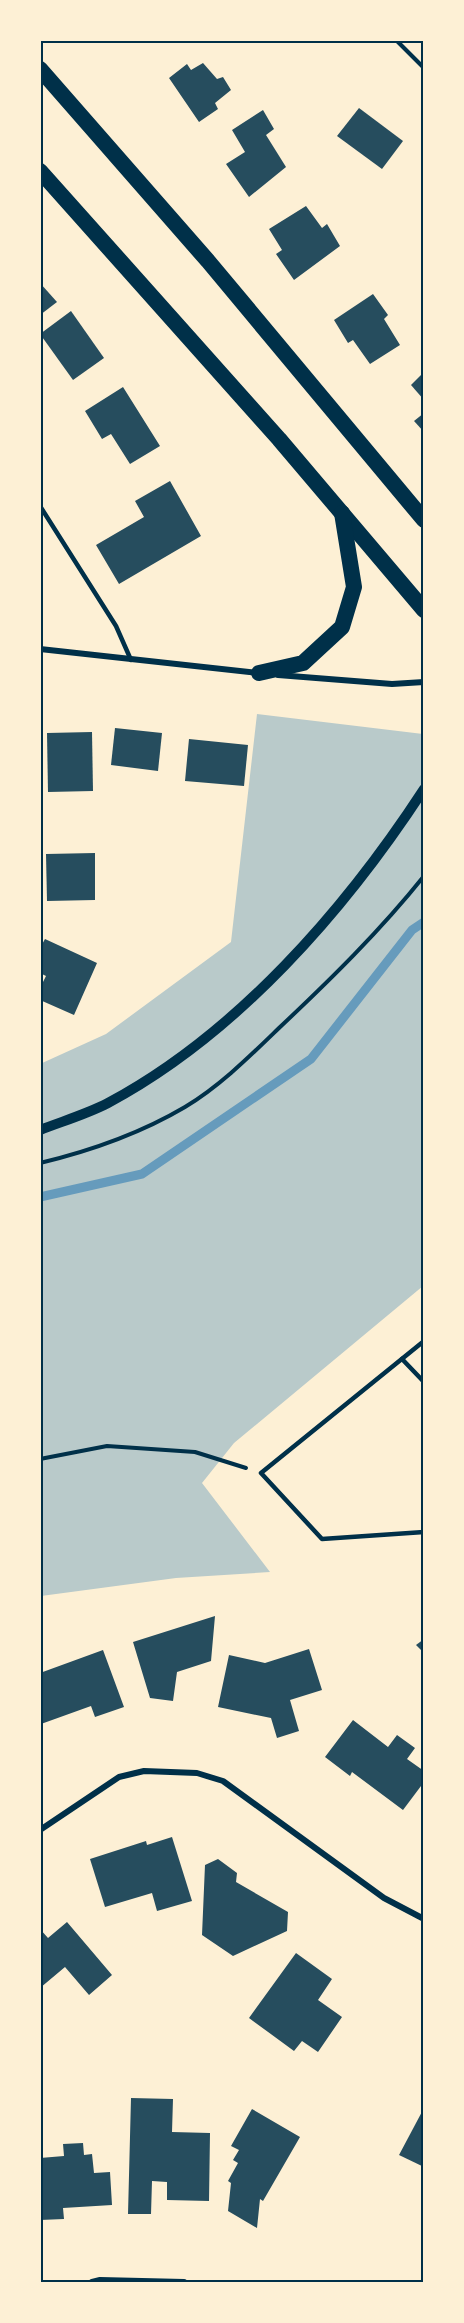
<svg xmlns="http://www.w3.org/2000/svg" width="464" height="2323" font-family="Figtree,sans-serif">
	<style>
		.green { fill: #b9caca }
		.lines { fill: none; stroke-linecap: round; stroke-linejoin: round }
		.stream { stroke: #669bbc; stroke-width: 9 }
		.building { fill: #264d5e }
		.path { stroke: #003049; stroke-width: 4 }
		.service { stroke: #003049; stroke-width: 4.5 }
		.minor { stroke: #003049; stroke-width: 6 }
		.tertiary { stroke: #003049; stroke-width: 10 }
		.trunk { stroke: #003049; stroke-width: 16 }
		.neatline { fill: none; stroke: #003049; stroke-width: 2 }
	</style>
	<rect width="100%" height="100%" fill="#fdf0d5"/>
	<!-- green -->
	<path class="green" d="M257,714l166,20v552l-189,157 -32,40 68,89 -94,6 -135,18 -1,-532 66,-30 125,-92z"/>
	<g class="lines">
		<!-- stream -->
		<path class="stream" d="M40,1197l102,-23 169,-115 101,-129 12,-8"/>
	</g>
	<!-- building -->
	<g class="building">
		<path d="M203,63l14,16 6,-2 8,13 -16,13 3,6 -19,13 -30,-44 18,-14 4,6z"/>
		<path d="M359,108l44,33 -21,28 -45,-33z"/>
		<path d="M263,110l11,19 -8,6 20,32 -37,30 -23,-33 19,-12 -13,-22z"/>
		<path d="M306,206l16,22 5,-4 13,22 -46,34 -18,-26 6,-4 -13,-21z"/>
		<path d="M40,283l17,19 -17,13z"/>
		<path d="M373,294l15,21 -4,4 16,26 -30,19 -17,-24 -5,3 -14,-23z"/>
		<path d="M71,311l33,47 -31,22 -33,-46z"/>
		<path d="M424,372v28l-13,-15z"/>
		<path d="M123,387l37,59 -30,18 -19,-30 -9,5 -17,-28z"/>
		<path d="M424,413v19l-10,-11z"/>
		<path d="M170,481l31,55 -82,48 -23,-39 48,-28 -9,-16z"/>
		<path d="M115,728l47,5 -4,38 -47,-6z"/>
		<path d="M92,732l1,59 -45,1 -1,-59z"/>
		<path d="M189,739l59,6 -4,41 -59,-5z"/>
		<path d="M95,853v47l-48,1 -1,-47z"/>
		<path d="M45,939l52,24 -23,52 -34,-15v-12l6,-12 -6,-3v-25z"/>
		<path d="M215,1616l-4,45 -34,11 -4,29 -23,-3 -17,-56z"/>
		<path d="M424,1639v14l-8,-8z"/>
		<path d="M309,1649l13,41 -32,10 9,31 -22,7 -6,-20 -53,-11 11,-52 36,8z"/>
		<path d="M103,1650l21,57 -29,10 -4,-11 -50,18 -1,-51z"/>
		<path d="M353,1720l35,27 9,-12 18,13 -8,11 17,12v11l-21,28 -51,-38 -2,4 -25,-19z"/>
		<path d="M172,1837l20,64 -35,10 -5,-18 -47,14 -15,-48 56,-18 1,4z"/>
		<path d="M218,1859l19,14 -1,9 52,30 -1,19 -54,25 -31,-21 3,-70z"/>
		<path d="M67,1922l45,53 -23,20 -24,-28 -25,21v-59l8,9z"/>
		<path d="M296,1953l36,26 -14,21 24,17 -24,35 -16,-11 -8,10 -45,-33z"/>
		<path d="M131,2098l42,1 -1,33 38,1 -1,68 -42,-1v-18l-15,-1 -1,33h-23z"/>
		<path d="M424,2108v59l-25,-12z"/>
		<path d="M252,2109l48,28 -37,64 -3,-2 -3,29 -29,-17 3,-28 -3,-2 10,-18 -5,-3 6,-10 -8,-4z"/>
		<path d="M83,2143l1,12 8,-1 2,19 16,-1 2,33 -49,3 1,11 -24,1v-62l24,-2 -1,-12z"/>
	</g>
	<g class="lines">
		<!-- path -->
		<g class="path">
			<path d="M396,40l28,28"/>
			<path d="M40,1163c50,-12 101,-30 145,-56 35,-21 65,-51 94,-79 51,-48 101,-97 145,-152"/>
			<path d="M40,1459l67,-13 88,6 51,16"/>
		</g>
		<!-- service -->
		<g class="service">
			<path d="M40,506l76,120 15,34"/>
			<path d="M424,1341l-163,132 61,66 102,-7"/>
			<path d="M402,1359l22,23"/>
		</g>
		<!-- minor -->
		<g class="minor">
			<path d="M40,649l218,24"/>
			<path d="M278,675l114,9 32,-2"/>
			<path d="M40,1830l79,-53 25,-6 53,2 26,8 161,117 40,21"/>
			<path d="M92,2282l8,-2 84,2"/>
		</g>
		<!-- tertiary -->
		<path class="tertiary" d="M40,1130c23,-9 47,-16 68,-27 129,-69 237,-193 316,-314"/>
		<!-- trunk -->
		<g class="trunk">
			<path d="M40,69l168,192 216,259"/>
			<path d="M40,171l239,268 145,171"/>
			<path d="M259,673l44,-10 39,-36 12,-40 -12,-74"/>
		</g>
	</g>
	<!-- border -->
	<rect width="464" height="2323" fill="none" stroke="#fdf0d5" stroke-width="84"/>
	<rect x="42" y="42" width="380" height="2239" class="neatline"/>
</svg>
